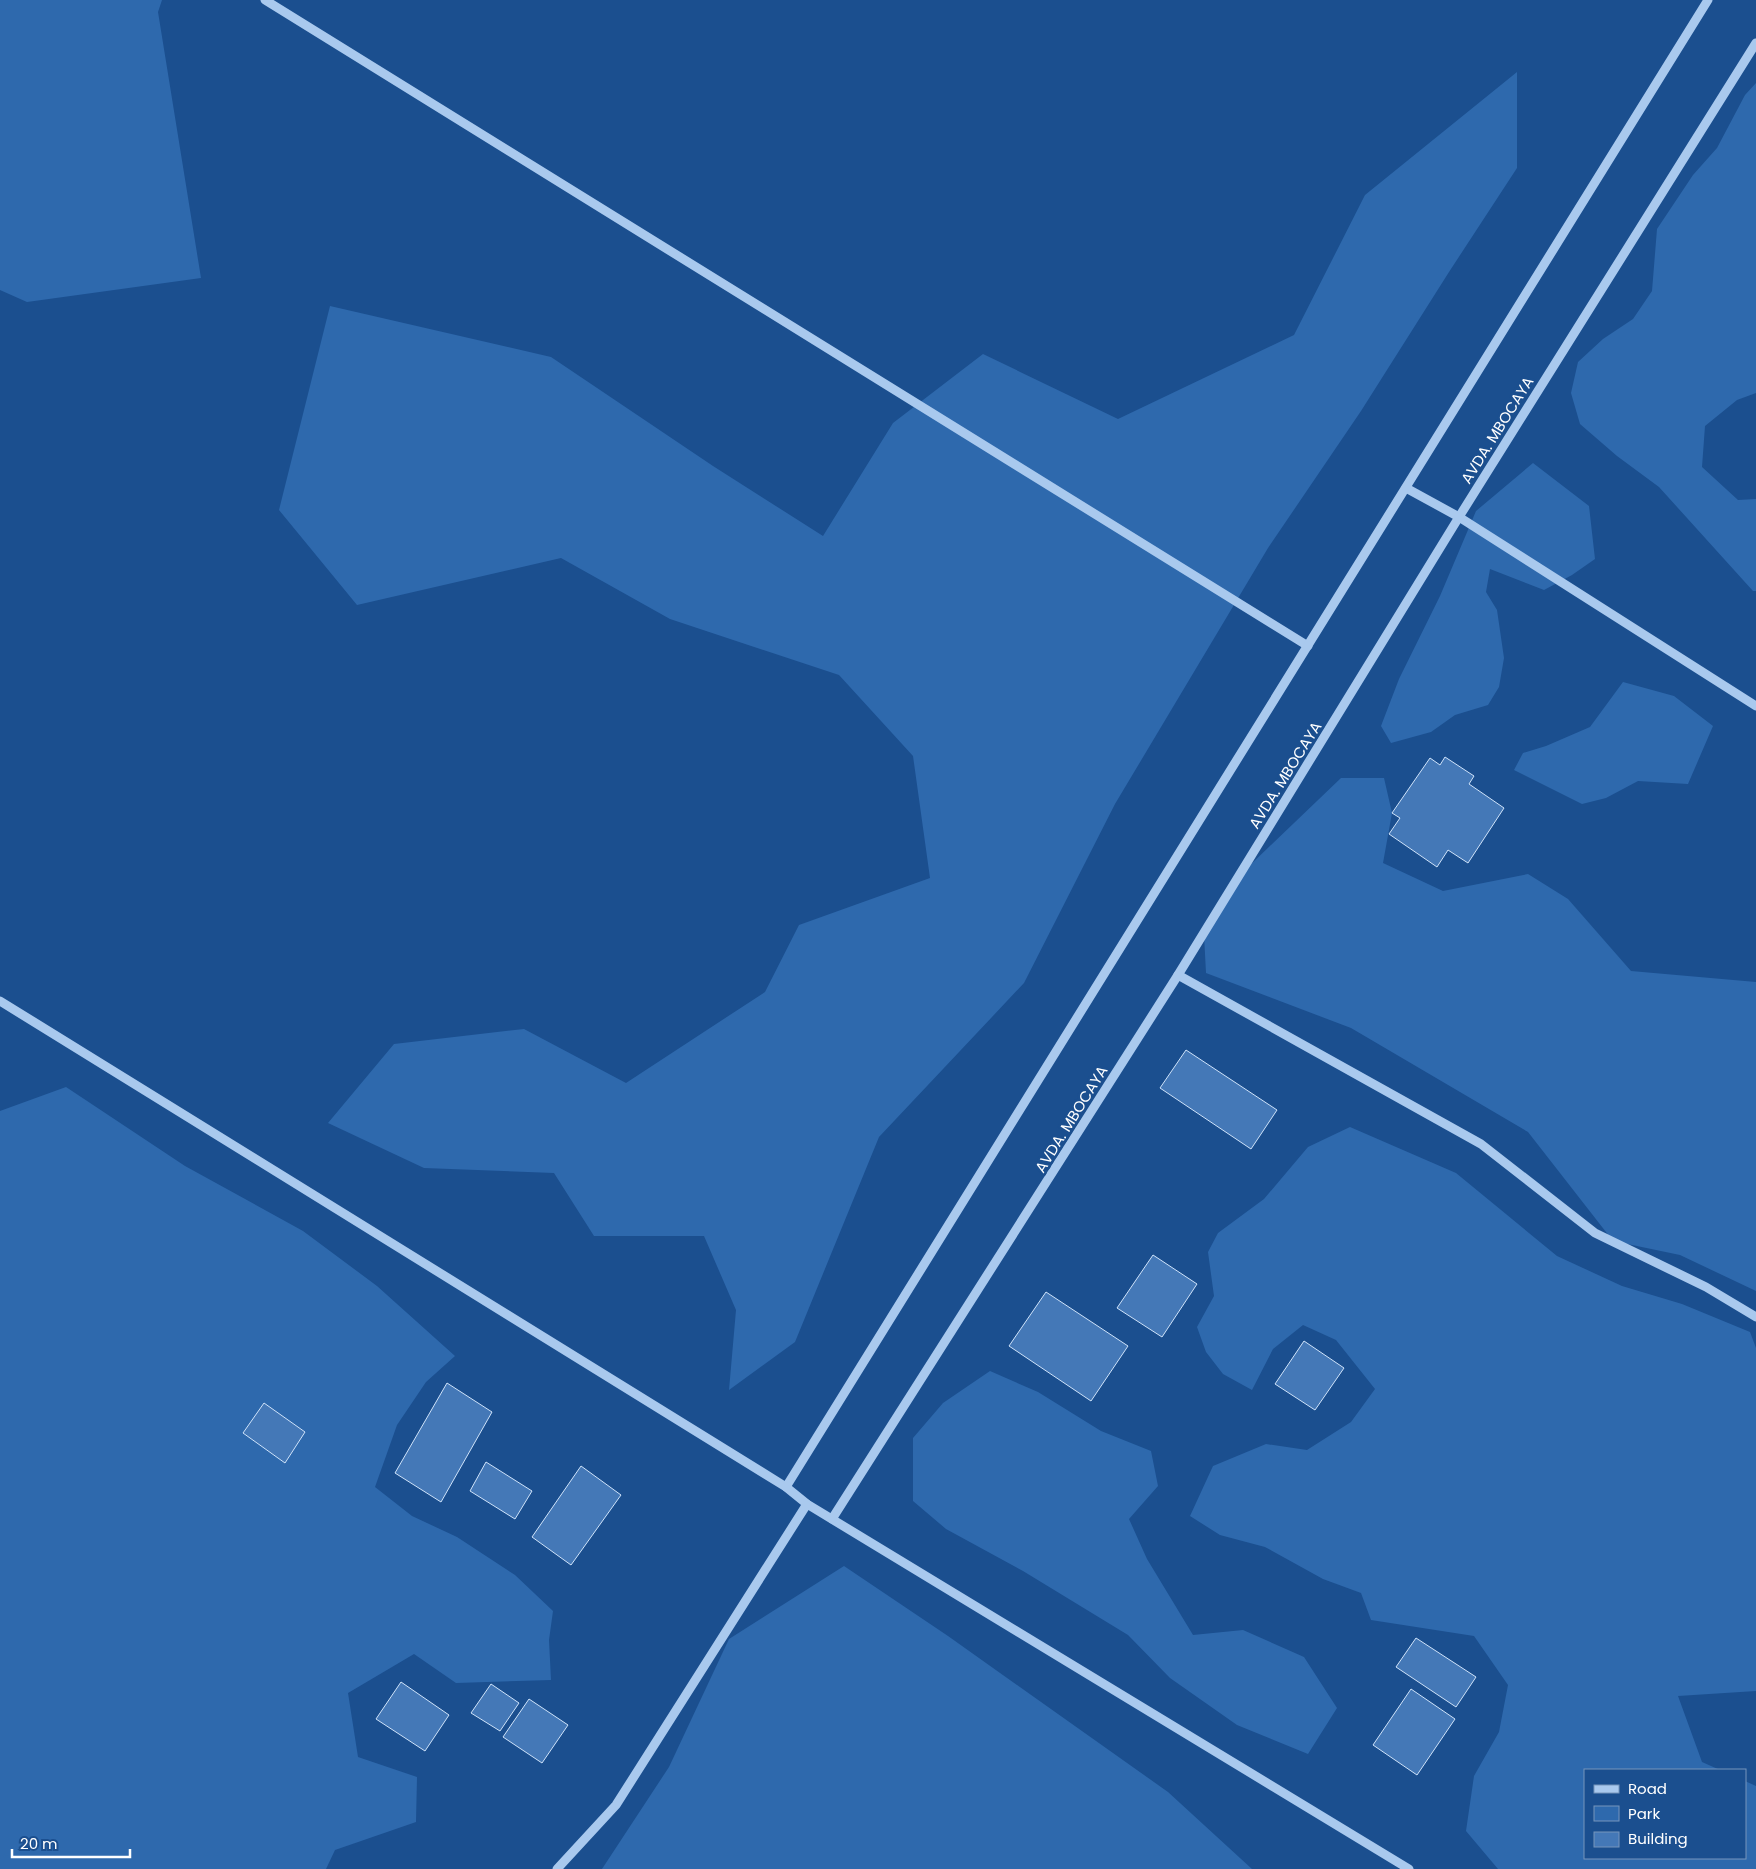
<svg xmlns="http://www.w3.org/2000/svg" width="1756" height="1869" font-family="Poppins,sans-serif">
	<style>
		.green { fill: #2e69ad }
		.building { fill: #4478b7; stroke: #cfe3fa }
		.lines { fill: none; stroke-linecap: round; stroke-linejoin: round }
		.minor { stroke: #a9c9ee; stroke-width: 9 }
		.labels { text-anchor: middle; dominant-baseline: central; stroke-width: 5; stroke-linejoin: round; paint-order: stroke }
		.street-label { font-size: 15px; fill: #fff; stroke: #1b4f8f }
	</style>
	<rect width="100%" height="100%" fill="#1b4f8f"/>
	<!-- green -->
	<g class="green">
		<path d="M0,0h162l-4,12 43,266 -174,24 -27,-12z"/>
		<path d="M1517,72v96l-68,104 -88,139 -93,137 -153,256 -91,179 -145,154 -84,205 -66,48 7,-80 -32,-74h-110l-40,-63 -130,-5 -96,-45 66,-79 130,-15 102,54 139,-91 34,-67 131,-47 -17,-122 -74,-81 -169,-56 -109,-61 -204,47 -78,-95 51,-204 221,51 162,109 110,70 70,-113 90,-69 135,65 176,-84 71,-140z"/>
		<path d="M1756,83v310l-19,7 -32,26 -3,41 36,33 18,-1v92h-3l-94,-104 -42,-31 -37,-32 -9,-31 7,-31 25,-23 30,-20 19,-28 5,-62 36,-54 24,-27 28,-53z"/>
		<path d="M1533,463l56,43 6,53 -23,16 -28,15 -54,-21 -4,23 11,18 7,48 -5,29 -11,18 -33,10 -24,17 -40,11 -10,-17 18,-47 41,-83 36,-85z"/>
		<path d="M1623,682l51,14 39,30 -25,58 -50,-3 -32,17 -24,6 -68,-34 9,-17 23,-7 44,-19z"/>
		<path d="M1341,778h43l8,35 -9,50 60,28 85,-17 40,25 63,72 125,11v309l-76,-36 -67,-14 -85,-109 -177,-104 -145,-55 -2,-38 42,-66z"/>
		<path d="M66,1087l119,79 118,65 74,55 78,70 -29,26 -29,43 -22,62 37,29 45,21 58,38 38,36 -4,29 2,40 -95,3 -42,-29 -66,39 10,64 59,20 -1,45 -81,28 -9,19h-326v-758z"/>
		<path d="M1350,1127l106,46 101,83 65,30 60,18 68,28 6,16v343l-78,5 24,66 18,8h-135v88h160v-77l11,5v83h-258l-32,-38 8,-55 25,-44 9,-47 -34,-49 -103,-16 -10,-27 -38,-14 -58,-32 -45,-12 -30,-19 23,-50 53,-22 41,6 44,-28 24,-33 -39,-49 -33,-15 -30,24 -21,41 -29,-16 -17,-22 -9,-25 17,-31 -6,-44 10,-19 46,-34 44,-52z"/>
		<path d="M990,1371l48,21 63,39 50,20 7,35 -29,33 18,40 46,76 50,-5 61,27 33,51 -29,46 -71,-29 -67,-47 -42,-43 -105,-64 -77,-42 -33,-28v-63l30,-35z"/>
		<path d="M844,1566l104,70 220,156 84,77h-650l67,-102 60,-128z"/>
	</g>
	<!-- building -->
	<g class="building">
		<path d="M1445,757l29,19 -5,8 35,24 -36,55 -20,-13 -11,17 -48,-33 11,-16 -8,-5 38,-55 10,7z"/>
		<path d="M1186,1050l91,60 -26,39 -91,-61z"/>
		<path d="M1153,1255l44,29 -35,53 -45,-29z"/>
		<path d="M1046,1292l82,54 -37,55 -82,-55z"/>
		<path d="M1304,1341l40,27 -29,42 -40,-26z"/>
		<path d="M447,1383l45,29 -51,90 -46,-29z"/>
		<path d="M264,1403l41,29 -20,31 -42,-30z"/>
		<path d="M486,1462l46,29 -17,28 -45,-28z"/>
		<path d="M581,1466l40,29 -50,70 -39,-28z"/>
		<path d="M1416,1638l60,39 -20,30 -60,-40z"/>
		<path d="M401,1682l48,33 -24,36 -49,-32z"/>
		<path d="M491,1684l28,19 -19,28 -29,-18z"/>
		<path d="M1411,1689l44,30 -38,56 -44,-30z"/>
		<path d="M529,1699l39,26 -26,38 -39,-26z"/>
	</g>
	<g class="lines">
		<!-- minor -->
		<g class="minor">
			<path d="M265,0l1043,646"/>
			<path d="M1406,488l53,29 297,189"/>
			<path d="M1178,975l303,169 114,89 111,54 50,30"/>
			<path d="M0,1001l786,486 21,17 602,365"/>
			<path d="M786,1487l922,-1487"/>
			<path d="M832,1519l346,-544 281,-458 297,-474"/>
			<path d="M557,1869l59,-64 191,-301"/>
		</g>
	</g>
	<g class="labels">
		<!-- street labels -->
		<g class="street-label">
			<text transform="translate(1497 430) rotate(-58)">AVDA. MBOCAYA</text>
			<text transform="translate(1285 775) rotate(-58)">AVDA. MBOCAYA</text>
			<text transform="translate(1071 1119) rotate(-58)">AVDA. MBOCAYA</text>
		</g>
	</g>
	<!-- legend -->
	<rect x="1584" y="1769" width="162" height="90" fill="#1b4f8f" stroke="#7695bc"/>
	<rect x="1594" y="1785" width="25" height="8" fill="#a9c9ee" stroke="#7695bc"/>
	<text x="1628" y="1794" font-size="15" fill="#ffffff">Road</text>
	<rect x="1594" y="1806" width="25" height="15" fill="#2e69ad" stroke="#7695bc"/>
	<text x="1628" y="1819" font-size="15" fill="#ffffff">Park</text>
	<rect x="1594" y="1832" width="25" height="15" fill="#4478b7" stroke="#7695bc"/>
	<text x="1628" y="1844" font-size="15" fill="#ffffff">Building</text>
	<!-- scale -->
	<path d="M12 1849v8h118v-8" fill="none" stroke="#ffffff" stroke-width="2.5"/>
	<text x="20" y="1849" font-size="15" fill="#ffffff" stroke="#1b4f8f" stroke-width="4" paint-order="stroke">20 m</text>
</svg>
